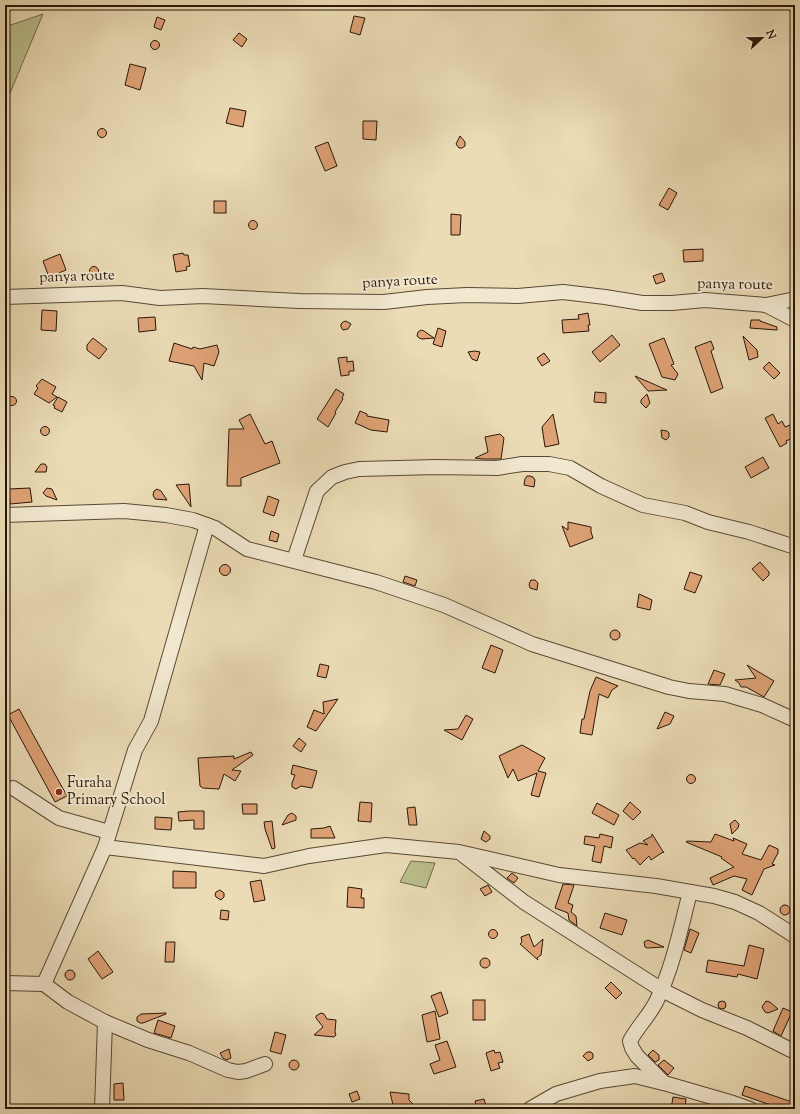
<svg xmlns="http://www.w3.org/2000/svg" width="800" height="1114" font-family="'Sorts Mill Goudy',serif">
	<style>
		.green { fill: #babf8c; stroke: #716a4a }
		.building { fill: #dea276; stroke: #281608 }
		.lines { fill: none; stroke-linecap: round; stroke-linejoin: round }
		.minor-casing { stroke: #594834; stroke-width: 16 }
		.minor { stroke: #f2e8d0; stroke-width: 14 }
		.poi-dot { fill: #8f2418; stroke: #f2e8d0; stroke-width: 1.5 }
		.labels { text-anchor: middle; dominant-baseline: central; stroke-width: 4; stroke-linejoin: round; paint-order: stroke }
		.street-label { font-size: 15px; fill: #281608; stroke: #f2e8d0 }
		.poi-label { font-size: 15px; fill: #281608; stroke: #f2e8d0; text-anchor: start }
	</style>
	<rect width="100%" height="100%" fill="#ebdcb6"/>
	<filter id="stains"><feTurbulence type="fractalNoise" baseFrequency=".005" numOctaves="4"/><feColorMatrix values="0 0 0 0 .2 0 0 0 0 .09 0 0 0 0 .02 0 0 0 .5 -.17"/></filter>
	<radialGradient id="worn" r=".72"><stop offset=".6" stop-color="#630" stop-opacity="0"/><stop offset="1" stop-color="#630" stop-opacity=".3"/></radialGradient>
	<!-- green -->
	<g class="green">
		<path d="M43,14l-38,91v-78z"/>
		<path d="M411,861l24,2 -9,25 -26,-6z"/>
	</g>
	<!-- building -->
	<g class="building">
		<path d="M354,16l11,2 -5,17 -10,-3z"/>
		<path d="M157,17l8,3 -4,10 -7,-3z"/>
		<path d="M239,33l8,6 -5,8 -9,-7z"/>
		<circle cx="155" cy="45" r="4.5"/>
		<path d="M130,64l16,4 -6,22 -15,-5z"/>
		<path d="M230,108l16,3 -3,16 -17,-4z"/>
		<path d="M363,121h14l-1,19 -13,-1z"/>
		<circle cx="102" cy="133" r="4.5"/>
		<path d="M460,136l5,6v4l-3,2h-3l-3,-4z"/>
		<path d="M328,142l9,24 -12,5 -10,-24z"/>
		<path d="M669,188l8,5 -9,17 -9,-5z"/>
		<rect x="214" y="201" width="12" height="12"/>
		<path d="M451,214l10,1 -1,20h-9z"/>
		<circle cx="253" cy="225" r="4.5"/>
		<path d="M703,249v12l-19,1 -1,-12z"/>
		<path d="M183,253l1,2h4l2,11 -4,1 1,3 -11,2 -3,-17z"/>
		<path d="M60,254l6,16 -17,7 -6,-16z"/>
		<circle cx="94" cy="271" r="4.5"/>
		<path d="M662,273l3,8 -9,3 -3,-8z"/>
		<path d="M42,310l15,1 -1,20 -15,-1z"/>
		<path d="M588,313l2,12h-2l1,6 -26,2 -1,-13 17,-1 -1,-4z"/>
		<path d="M155,317l1,13 -17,2 -1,-14z"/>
		<path d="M751,320h9v1l17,6v3l-27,-2z"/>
		<path d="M346,321l5,3 -3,5 -5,1 -2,-3v-3l2,-2z"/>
		<path d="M438,328l8,3 -4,16 -9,-3z"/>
		<path d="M421,330l3,1 10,7 -12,1 -3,-1 -2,-2 1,-4z"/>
		<path d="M612,335l8,10 -20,17 -8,-10z"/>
		<path d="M743,336l14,14 1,7 -9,3z"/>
		<path d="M93,338l14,11 -8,10 -12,-9v-5z"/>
		<path d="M664,338l10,26 -3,1 7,9 -3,6 -13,-3 -13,-33z"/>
		<path d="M711,341l3,8 -3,2 12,37 -12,5 -16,-46z"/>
		<path d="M174,343l18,6 1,-2 7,2 17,-4 2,7 -5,14 -10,-3 -2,17 -8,-14 -25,-5z"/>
		<path d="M475,351l5,1 -3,9 -5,-2 -4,-7z"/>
		<path d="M544,353l6,8 -8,5 -5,-8z"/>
		<path d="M347,357v5l6,-1 1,10h-5v4l-8,1 -3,-18z"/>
		<path d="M769,362l11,11 -6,6 -11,-11z"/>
		<path d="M635,376l32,14 -19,1z"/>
		<path d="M42,379l14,8 -4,7 5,3 -8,6 -15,-9 4,-6 -2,-2z"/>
		<path d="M336,389l8,5 -2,4 1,1 -8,13 1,1 -8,14 -11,-8z"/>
		<path d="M595,392l11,1v10l-12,-1z"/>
		<path d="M647,394l3,9 -4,5 -5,-5v-3z"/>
		<circle cx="12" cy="401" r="4.5"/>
		<path d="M58,397l9,5 -5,10 -8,-4 1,-2 -2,-1z"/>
		<path d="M360,411l7,3v2l22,4 -2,12 -16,-2 -16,-7z"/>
		<path d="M250,414l15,30 7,-3 8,22 -39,15v8h-14l2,-57h15l-5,-9z"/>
		<path d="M553,414l6,30 -14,3 -3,-20z"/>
		<path d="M773,414l5,10 4,-3 3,6 5,-2 1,3 4,-2v11l-9,4 1,2 -7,4 -15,-29z"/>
		<circle cx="45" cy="431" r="4.5"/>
		<path d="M661,430l6,1 2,2v4l-3,3 -4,-2z"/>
		<path d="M500,434l4,4 -3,21h-18l-8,-1 13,-6 -3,-15z"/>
		<path d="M763,457l6,11 -18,10 -6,-11z"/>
		<path d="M41,464h4l2,3 -1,5h-11z"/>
		<path d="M527,476h3l3,1 2,3 -1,7 -10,-2 1,-6z"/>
		<path d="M189,484l2,23 -15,-22z"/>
		<path d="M30,488l2,14 -22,2 -1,-15z"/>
		<path d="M47,488l5,1 5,11 -11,-4 -3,-3z"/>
		<path d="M157,489l4,2 6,9 -12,-1 -2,-4 1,-4z"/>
		<path d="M268,496l11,4 -5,16 -11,-4z"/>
		<path d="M568,522l23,5v5l2,6 -23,9 -8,-21 6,4z"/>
		<path d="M271,531l8,3 -2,8 -8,-2z"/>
		<path d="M760,562l9,10v3l-6,6 -11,-12z"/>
		<circle cx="225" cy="570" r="5.5"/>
		<path d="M690,572l12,4 -7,17 -11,-4z"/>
		<path d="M405,576l12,4 -2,6 -12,-4z"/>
		<path d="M531,580h4l3,3 -1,7 -7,-2 -1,-4z"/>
		<path d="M639,594l13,6 -2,10 -13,-3z"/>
		<circle cx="615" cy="635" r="5"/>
		<path d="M491,645l12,5 -8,23 -13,-5z"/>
		<path d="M320,664l9,2 -3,12 -9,-2z"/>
		<path d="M747,665l27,16 -10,16 -18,-10h-5l-2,-4 -4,-3 21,-2z"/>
		<path d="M714,670l11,4 -5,11 -12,-1z"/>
		<path d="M596,677l22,9 -6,4 -4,8 -9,-4 -7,41 -12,-2 2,-14h2l6,-28z"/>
		<path d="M338,699l-22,32 -9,-4 7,-17 10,4 -1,-12z"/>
		<path d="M19,709l48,87 -12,6 -47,-87z"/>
		<path d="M665,712l9,4 -4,8 -13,5z"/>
		<path d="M466,715l7,4 -11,21 -18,-10 14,-1z"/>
		<path d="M299,738l7,6 -5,8 -8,-6z"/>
		<path d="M522,745l23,13 -7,13 8,2 -7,24 -8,-2 6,-22 -19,8 -5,-12 -5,9 -9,-22z"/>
		<path d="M251,752l2,3 -21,15 9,1 -6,10 -11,-7 -5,15 -16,-1 -3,-2 -2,-28 36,-2v3z"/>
		<path d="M293,765l24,6 -5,17 -11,-2 -5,3 -4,-2v-4l3,-8 -4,-1z"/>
		<circle cx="691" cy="779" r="4.5"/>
		<path d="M360,802l12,1 -1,19 -13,-1z"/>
		<path d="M630,802l11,10 -8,8 -10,-9z"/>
		<path d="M597,803l22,12 -5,10 -22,-12z"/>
		<path d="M242,804h15v10h-14z"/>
		<path d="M415,807l2,18h-8l-2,-17z"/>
		<path d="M189,811h15v18h-10v-9l-15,1 -1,-9z"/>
		<path d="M292,813l4,3v4l-14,5 6,-10z"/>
		<path d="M155,817l17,1 -1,12 -16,-1z"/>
		<path d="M735,820l4,4 -1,4 -6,6 -2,-10z"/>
		<path d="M272,821l3,27 -3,1 -7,-20 -1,-7z"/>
		<path d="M330,826l5,12h-24v-9l13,-1z"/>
		<path d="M484,831l6,5v3l-4,3 -2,-1 -3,-2z"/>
		<path d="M600,834l13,3 -2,11 -7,-2 -3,17 -9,-2 3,-15 -11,-2 1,-8 14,2z"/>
		<path d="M652,834l12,19 -1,-1 -12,8 -2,-4 -9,9 -6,-7 -1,1 -7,-9 14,-7 8,2 -5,-4 9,-5z"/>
		<path d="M715,834l19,7 -1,-3 14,6 -5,10 19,6 8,-15 9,4v4l-6,11 3,1 -11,4 -12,26 -10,-5 5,-11 -13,-3 -21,9 -3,-7 24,-11 -13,-9 1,-1 -36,-15 1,-1 24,1z"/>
		<path d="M173,871l23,1v16h-23z"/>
		<path d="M512,873l6,5 -4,5 -7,-5z"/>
		<path d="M261,880l4,20 -11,2 -4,-20z"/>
		<path d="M563,884l11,1 -6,18 5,2 -2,7 5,4 1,10 -8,-6 -1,-7 -13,-5z"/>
		<path d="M488,885l4,7 -7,4 -5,-7z"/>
		<path d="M348,887l14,2 -1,9h3v10l-17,-1z"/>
		<path d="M220,890l4,3v4l-3,3 -5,-3 -1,-2 1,-3z"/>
		<circle cx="785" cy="910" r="5"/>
		<path d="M221,910l8,1 -1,9 -8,-1z"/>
		<path d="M605,913l22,7 -5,15 -22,-7z"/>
		<path d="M690,929l9,4 -8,20 -7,-3z"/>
		<circle cx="493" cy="934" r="4.5"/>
		<path d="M529,934l5,13 9,-8 -2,16 -4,3 1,2 -18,-16 2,-2 -1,-5z"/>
		<path d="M648,940l16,7 -17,1 -2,-1 -1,-5z"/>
		<path d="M166,942h9l-1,20h-9z"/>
		<path d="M749,945l15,4 -7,30 -19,-5 -1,3 -31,-5 2,-12 36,6z"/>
		<path d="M98,951l15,21 -11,7 -14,-20z"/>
		<circle cx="485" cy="963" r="5"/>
		<circle cx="70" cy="975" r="5"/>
		<path d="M611,982l11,11 -6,6 -11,-11z"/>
		<path d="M441,992l7,21 -9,4 -8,-21z"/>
		<rect x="473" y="1000" width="12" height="20"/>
		<circle cx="722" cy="1005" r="4"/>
		<path d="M766,1001l4,1 8,7 -10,4 -3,-1 -3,-5z"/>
		<path d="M783,1008l9,4 -11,24 -8,-5z"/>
		<path d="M435,1011l5,28 -13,3 -5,-27z"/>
		<path d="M166,1013v1l-23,9h-3l-3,-2v-4l4,-3z"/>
		<path d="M321,1013l3,1 3,5 9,1 -1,12 1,3 -2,2 -20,-2 9,-8 -7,-9v-2z"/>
		<path d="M158,1020l17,6 -4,12 -17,-5z"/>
		<path d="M275,1032l11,3 -5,19 -11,-3z"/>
		<path d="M447,1041l9,26 -22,7 -4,-10 10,-4 -5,-15z"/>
		<path d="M229,1049l2,9 -5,2 -3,-2 -3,-5z"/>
		<path d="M494,1050l1,3 5,-1 3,10 -5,1 2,5 -9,3 -5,-18z"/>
		<path d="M653,1050l6,5v5l-4,2 -7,-7z"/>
		<path d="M587,1052h4l2,2v4l-5,3 -5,-5z"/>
		<path d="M664,1060l10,8 -6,7 -10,-10z"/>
		<circle cx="294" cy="1065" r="5"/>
		<path d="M123,1083l1,17h-10v-16z"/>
		<path d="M745,1086l50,17v6h-13l-40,-14z"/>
		<path d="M357,1091l3,8 -8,3 -3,-8z"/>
		<path d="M390,1092l19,2v6l9,9 -25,-4z"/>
		<path d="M673,1097l13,2 -1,10h-14z"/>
		<path d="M484,1099l3,10h-10l-2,-8z"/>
	</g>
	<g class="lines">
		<defs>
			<g id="minor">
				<path d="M5,297l117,-4 38,5 43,-2 96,5 85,1 43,-5 40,-2 51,1 45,-4 42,5 37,6h30l33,-3 61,5 29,-6"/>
				<path d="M766,305l29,15"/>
				<path d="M5,515l119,-4 42,4 27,5 22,8 32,21 129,33 68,23 88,39 137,43 20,4 36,3 37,11 33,15"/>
				<path d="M294,560l23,-69 15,-14 13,-5 14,-3 78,-2 60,1 25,-4h27l21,4 31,18 42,19 42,8 23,9 41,10 46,15"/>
				<path d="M13,788l46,30 50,14"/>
				<path d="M105,847l159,19 45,-10 77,-11 73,7 100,23 97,11 58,10 21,6 24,11 36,23"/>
				<path d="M463,855l61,47 138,88 40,20 45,18 48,24"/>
				<path d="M690,892c-9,35 -17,75 -33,108 -7,15 -19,26 -27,41l2,7 5,8 27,27 69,20 17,6"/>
				<path d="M5,983l39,1 61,-137 30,-97 16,-29 56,-196"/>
				<path d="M44,984l24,18 37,20 43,18 41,13 39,17 10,2 8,-1 19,-7"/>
				<path d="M102,1109l3,-87"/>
				<path d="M530,1109l26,-15 44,-13 35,-5 28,7"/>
			</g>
		</defs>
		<!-- minor casing -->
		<use href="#minor" class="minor-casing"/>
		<!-- minor -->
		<use href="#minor" class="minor"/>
	</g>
	<!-- markers -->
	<circle class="poi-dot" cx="59" cy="792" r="4"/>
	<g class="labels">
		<!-- street labels -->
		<g class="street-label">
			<text transform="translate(77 277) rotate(-2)">panya route</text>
			<text transform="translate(400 282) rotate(-3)">panya route</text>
			<text transform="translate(735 285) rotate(1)">panya route</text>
		</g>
		<!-- poi labels -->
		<g class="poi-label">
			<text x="67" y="783">Furaha<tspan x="67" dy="17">Primary School</tspan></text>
		</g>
	</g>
	<!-- margin -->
	<rect width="800" height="1114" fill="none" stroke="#ebdcb6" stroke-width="20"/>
	<rect x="6" y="6" width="788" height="1102" fill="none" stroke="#281608" stroke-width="2"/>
	<rect x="10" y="10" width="780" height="1094" fill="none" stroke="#281608"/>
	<!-- north arrow -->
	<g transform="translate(762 38) rotate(68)" stroke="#f2e8d0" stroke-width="3" paint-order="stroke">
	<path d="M0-3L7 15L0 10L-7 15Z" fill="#281608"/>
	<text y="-6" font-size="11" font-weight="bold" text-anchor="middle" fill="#281608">N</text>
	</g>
	<rect width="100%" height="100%" filter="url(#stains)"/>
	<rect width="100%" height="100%" fill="url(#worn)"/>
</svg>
